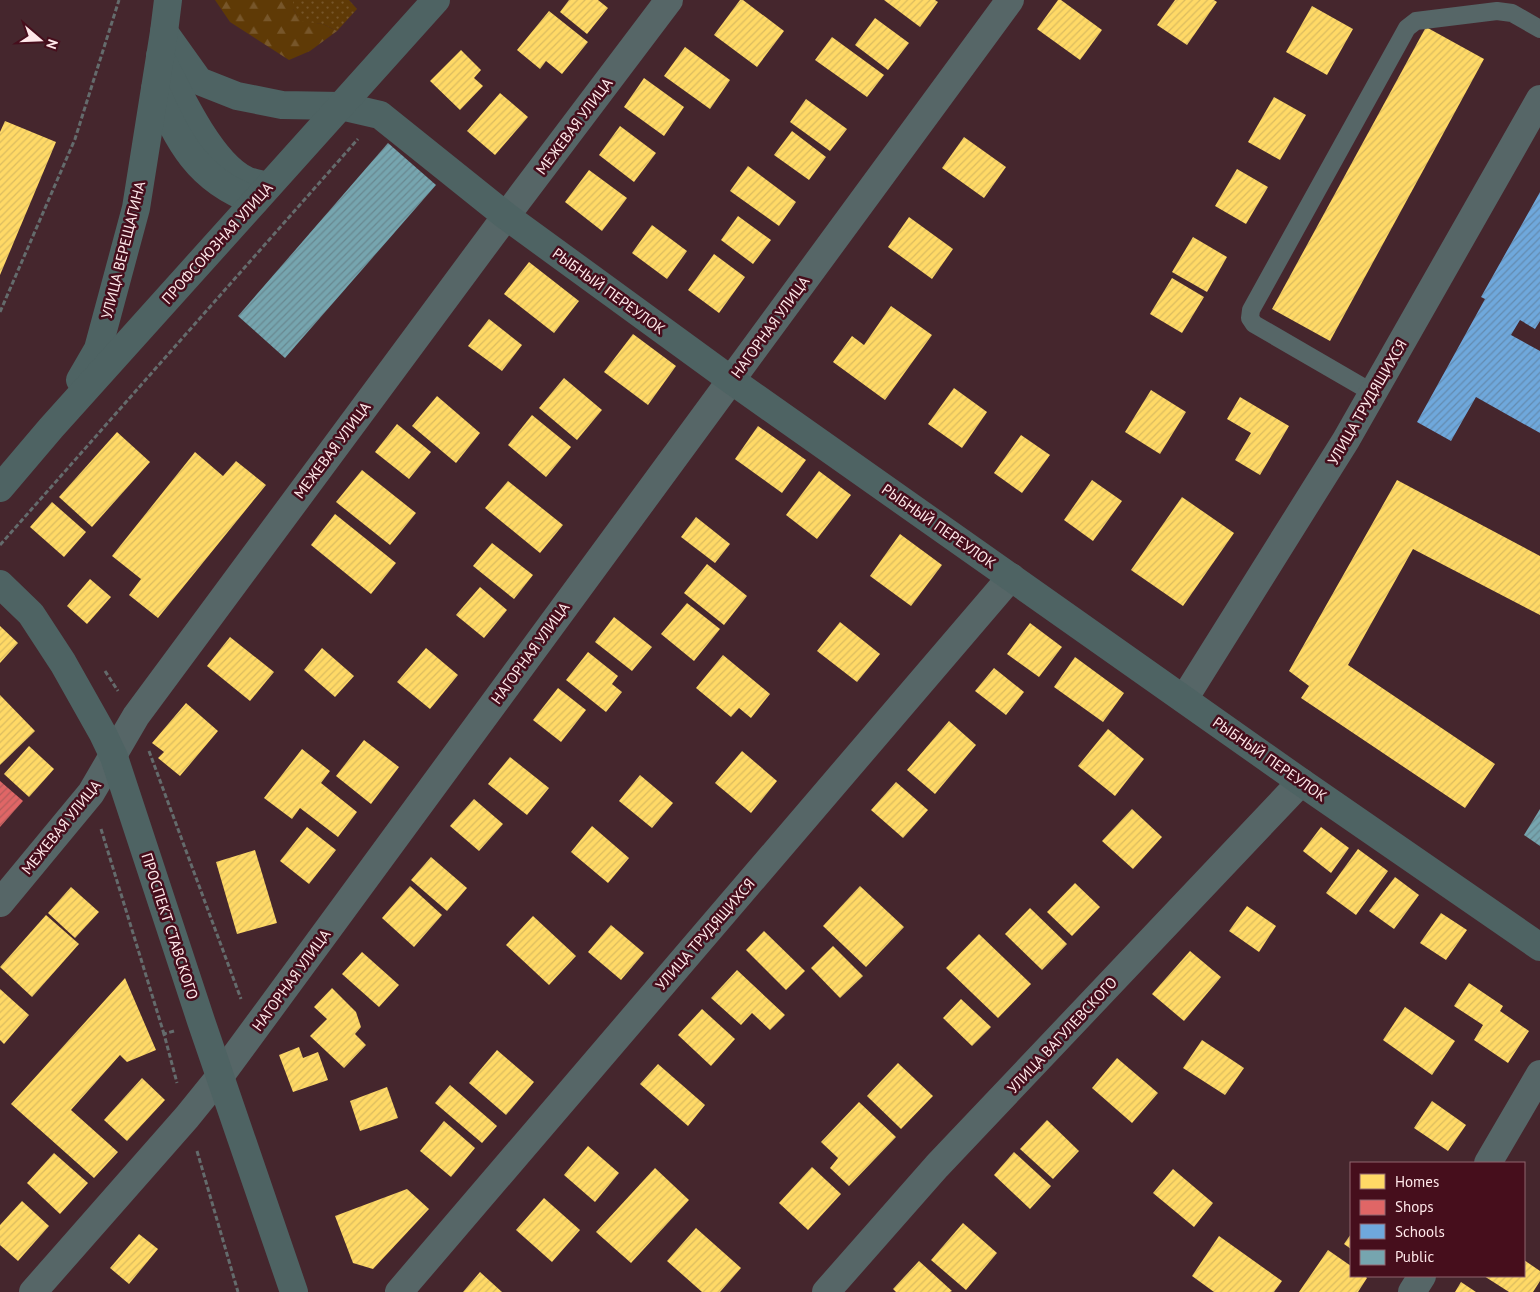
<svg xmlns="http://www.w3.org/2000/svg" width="1540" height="1292" font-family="'PT Sans',sans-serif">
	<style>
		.grass { fill: url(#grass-dots) }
		.forest { fill: url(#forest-firs) }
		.homes { fill: url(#homes-hatch) }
		.shops { fill: url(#shops-hatch) }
		.schools { fill: url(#schools-hatch) }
		.public { fill: url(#public-hatch) }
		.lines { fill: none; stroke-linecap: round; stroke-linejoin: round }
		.path { stroke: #646b6c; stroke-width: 3; stroke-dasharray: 5 2.5; stroke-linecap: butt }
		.lane { stroke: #566667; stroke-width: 18 }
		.street { stroke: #566667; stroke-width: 28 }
		.secondary { stroke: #4e6363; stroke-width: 28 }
		.labels { text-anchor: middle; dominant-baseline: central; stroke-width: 5; stroke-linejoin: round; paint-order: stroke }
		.street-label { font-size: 15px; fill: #ffe8ea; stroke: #460e1c }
	</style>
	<defs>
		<pattern id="grass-dots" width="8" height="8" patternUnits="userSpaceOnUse" patternTransform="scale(1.25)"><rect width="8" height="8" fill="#5f3a06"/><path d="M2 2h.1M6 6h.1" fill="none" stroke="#77562a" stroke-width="1.8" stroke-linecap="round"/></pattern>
		<pattern id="forest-firs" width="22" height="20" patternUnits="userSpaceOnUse" patternTransform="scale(1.25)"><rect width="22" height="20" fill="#5f3a06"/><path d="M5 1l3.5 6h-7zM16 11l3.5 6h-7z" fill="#77562a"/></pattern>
		<pattern id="homes-hatch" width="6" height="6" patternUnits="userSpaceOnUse" patternTransform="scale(1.25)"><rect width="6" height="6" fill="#ffd966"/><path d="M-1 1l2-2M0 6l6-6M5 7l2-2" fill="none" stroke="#dbbc60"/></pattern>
		<pattern id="shops-hatch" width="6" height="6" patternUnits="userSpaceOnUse" patternTransform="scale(1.25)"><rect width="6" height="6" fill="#e06666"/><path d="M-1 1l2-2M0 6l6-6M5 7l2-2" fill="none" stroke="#b45c5c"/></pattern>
		<pattern id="schools-hatch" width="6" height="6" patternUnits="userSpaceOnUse" patternTransform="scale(1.25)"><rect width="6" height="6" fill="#6fa8dc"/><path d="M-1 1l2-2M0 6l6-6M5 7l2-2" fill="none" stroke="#648baf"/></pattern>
		<pattern id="public-hatch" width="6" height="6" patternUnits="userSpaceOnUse" patternTransform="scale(1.25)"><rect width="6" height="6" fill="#76a5af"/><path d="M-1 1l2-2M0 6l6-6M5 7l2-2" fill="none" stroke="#698890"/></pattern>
	</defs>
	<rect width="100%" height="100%" fill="#45262d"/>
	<!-- grass -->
	<path class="grass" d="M293,0h56l8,9 -20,22 -14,-7 -22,-2 -8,-13z"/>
	<!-- forest -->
	<path class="forest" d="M215,0h78v9l8,12 22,3 14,7 -27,20 -21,9 -59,-38z"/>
	<!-- homes -->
	<g class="homes">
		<path d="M569,0h29l10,8 -21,26 -27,-22z"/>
		<path d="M740,0h3l41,31 -27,36 -43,-32z"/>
		<path d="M884,0h51l3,2 -18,25z"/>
		<path d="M1058,0h3l41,30 -22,30 -43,-31z"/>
		<path d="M1175,0h39l3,2 -30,43 -30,-20z"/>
		<path d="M1312,6l41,23 -26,46 -41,-23z"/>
		<path d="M549,11l39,31 -26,32 -16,-13 -6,8 -23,-19z"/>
		<path d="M875,18l34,25 -21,27 -33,-25z"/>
		<path d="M1426,27l58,32 -154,282 -58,-32z"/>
		<path d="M832,37l52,38 -17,22 -52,-37z"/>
		<path d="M685,47l45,33 -20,29 -46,-33z"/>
		<path d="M461,50l20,20 -7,8 9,8 -23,24 -30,-29z"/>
		<path d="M644,78l40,29 -20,29 -40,-29z"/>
		<path d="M500,93l28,24 -33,38 -28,-24z"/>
		<path d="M1274,97l32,18 -26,45 -32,-18z"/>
		<path d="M806,99l41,30 -17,22 -40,-29z"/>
		<path d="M5,121l51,21 -56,133v-143z"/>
		<path d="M620,126l36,27 -22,29 -35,-27z"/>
		<path d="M792,131l34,26 -17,23 -35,-25z"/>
		<path d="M964,137l42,30 -22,31 -42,-30z"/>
		<path d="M748,166l48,36 -17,24 -49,-35z"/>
		<path d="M1237,169l31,18 -22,37 -31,-18z"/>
		<path d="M589,170l38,28 -25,33 -37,-29z"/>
		<path d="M738,216l33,24 -18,24 -32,-24z"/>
		<path d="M909,217l44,32 -21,30 -44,-32z"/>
		<path d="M652,225l35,26 -20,28 -35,-26z"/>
		<path d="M1193,237l34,20 -20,35 -35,-20z"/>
		<path d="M714,254l31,23 -26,36 -31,-23z"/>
		<path d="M529,262l50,39 -25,32 -50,-39z"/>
		<path d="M1172,278l32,19 -22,36 -32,-19z"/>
		<path d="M891,306l41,29 -47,65 -52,-38 19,-26 12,9z"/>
		<path d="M489,319l33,26 -20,26 -34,-25z"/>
		<path d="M633,334l43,32 -28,39 -44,-33z"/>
		<path d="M564,378l38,32 -25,30 -38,-32z"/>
		<path d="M954,388l33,24 -25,36 -34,-24z"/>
		<path d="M1151,390l35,22 -26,42 -35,-22z"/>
		<path d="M437,396l43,37 -24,30 -44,-37z"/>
		<path d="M1240,397l49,29 -29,49 -25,-15 16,-27 -24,-14z"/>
		<path d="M532,415l39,32 -25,30 -38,-32z"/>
		<path d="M397,424l34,28 -22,27 -34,-27z"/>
		<path d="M758,426l48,34 -24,33 -47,-34z"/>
		<path d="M117,432l33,30 -58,65 -33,-30z"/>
		<path d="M1021,435l29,20 -28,38 -28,-20z"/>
		<path d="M195,452l28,24 13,-15 30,24 -108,133 -29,-23 12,-16 -29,-23z"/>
		<path d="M362,470l54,43 -26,32 -54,-43z"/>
		<path d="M819,471l32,24 -34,44 -31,-24z"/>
		<path d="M1092,480l30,21 -29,40 -29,-21z"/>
		<path d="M1397,480l143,76v59l-127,-66 -65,116 147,99 -30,44 -164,-110 8,-12 -20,-15z"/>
		<path d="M508,481l55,44 -23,28 -55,-45z"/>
		<path d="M1182,497l52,36 -51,73 -52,-36z"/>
		<path d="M52,502l34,30 -22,25 -34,-30z"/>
		<path d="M335,514l61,49 -25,31 -60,-49z"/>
		<path d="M696,517l34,27 -15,19 -34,-26z"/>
		<path d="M900,534l42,31 -31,41 -41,-30z"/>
		<path d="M492,543l41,32 -19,24 -41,-33z"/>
		<path d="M707,564l40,32 -23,29 -40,-32z"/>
		<path d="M90,579l21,18 -24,27 -20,-18z"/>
		<path d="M480,587l27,23 -23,28 -28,-23z"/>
		<path d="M687,603l33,26 -26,32 -33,-27z"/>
		<path d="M614,617l38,30 -20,24 -37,-29z"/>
		<path d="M840,622l40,32 -23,28 -40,-31z"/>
		<path d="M1030,623l32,24 -23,30 -32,-23z"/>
		<path d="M0,626l18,17 -18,20z"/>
		<path d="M230,637l44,35 -24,29 -43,-35z"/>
		<path d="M322,648l32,28 -19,21 -31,-27z"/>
		<path d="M426,648l32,27 -28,34 -33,-27z"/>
		<path d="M588,652l30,24 -6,8 10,8 -16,20 -40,-32z"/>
		<path d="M723,655l47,39 -19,24 -12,-10 -8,9 -35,-29z"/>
		<path d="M1075,657l49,36 -21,29 -49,-35z"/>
		<path d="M994,668l30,24 -18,23 -31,-24z"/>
		<path d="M558,688l28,22 -25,32 -28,-22z"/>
		<path d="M0,695l35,36 -35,34z"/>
		<path d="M186,703l32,28 -38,45 -22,-18 6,-6 -12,-9z"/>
		<path d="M949,721l27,24 -41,49 -28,-24z"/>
		<path d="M1108,729l36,30 -29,37 -37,-30z"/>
		<path d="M364,740l35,27 -28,37 -35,-28z"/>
		<path d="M29,746l25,23 -25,28 -25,-23z"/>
		<path d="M302,749l28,22 -9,12 36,29 -19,25 -38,-29 -8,11 -28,-21z"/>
		<path d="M742,751l35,30 -26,32 -36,-30z"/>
		<path d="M510,757l39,31 -22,27 -39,-31z"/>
		<path d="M640,775l33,28 -21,25 -33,-27z"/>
		<path d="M896,782l32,28 -25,28 -32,-28z"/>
		<path d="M474,799l29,25 -24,27 -29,-25z"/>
		<path d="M1132,809l30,28 -29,32 -31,-28z"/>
		<path d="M592,826l37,32 -21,25 -37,-31z"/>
		<path d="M307,827l29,23 -27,34 -29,-23z"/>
		<path d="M1321,827l28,21 -18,25 -28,-22z"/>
		<path d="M1358,849l30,22 -32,44 -30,-22z"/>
		<path d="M255,850l22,73 -40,11 -21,-72z"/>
		<path d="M431,857l36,31 -20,23 -36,-31z"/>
		<path d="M1395,877l24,18 -25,34 -25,-18z"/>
		<path d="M1075,883l25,24 -28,29 -25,-24z"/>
		<path d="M410,886l32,29 -28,32 -32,-29z"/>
		<path d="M860,886l44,41 -38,40 -43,-41z"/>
		<path d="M71,887l28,25 -24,26 -27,-25z"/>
		<path d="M1247,906l29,20 -17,26 -30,-21z"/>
		<path d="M1030,908l37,36 -25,26 -37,-36z"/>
		<path d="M1441,913l26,17 -21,30 -26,-17z"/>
		<path d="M46,915l33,29 -47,53 -32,-30z"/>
		<path d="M533,916l43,40 -27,29 -43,-40z"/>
		<path d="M611,925l33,28 -23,27 -33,-28z"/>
		<path d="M764,931l41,40 -19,19 -40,-40z"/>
		<path d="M979,934l52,50 -33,34 -52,-50z"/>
		<path d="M833,946l30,30 -23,22 -29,-30z"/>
		<path d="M1190,951l31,26 -37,44 -32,-27z"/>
		<path d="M362,952l37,33 -20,22 -37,-33z"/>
		<path d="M737,970l48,45 -15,15 -18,-17 -11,12 -30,-27z"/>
		<path d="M125,978l31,72 -29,12 -7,-7 -49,55 47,42 -24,26 -83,-74z"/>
		<path d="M1469,983l34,23 -3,5 29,20 -21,32 -34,-23 9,-15 -29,-19z"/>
		<path d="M332,988l24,24 5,15 -6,7 11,11 -22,23 -34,-32 17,-17 -13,-12z"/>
		<path d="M0,989l29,26 -25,29 -4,-4z"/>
		<path d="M961,999l30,28 -19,19 -29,-28z"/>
		<path d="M1405,1007l50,34 -23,34 -49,-35z"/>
		<path d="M702,1009l33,30 -24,27 -33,-31z"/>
		<path d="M1202,1040l42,28 -19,27 -42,-27z"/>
		<path d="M299,1047l4,11 15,-6 10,28 -35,12 -14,-37z"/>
		<path d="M497,1050l37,32 -28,33 -37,-32z"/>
		<path d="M1117,1058l41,35 -26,30 -40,-35z"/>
		<path d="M898,1063l35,33 -32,33 -34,-33z"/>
		<path d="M658,1064l47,41 -17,21 -48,-42z"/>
		<path d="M142,1078l23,22 -38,41 -23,-21z"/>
		<path d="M450,1085l47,41 -15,17 -47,-40z"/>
		<path d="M387,1087l11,31 -38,13 -10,-30z"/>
		<path d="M1432,1101l34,24 -18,26 -34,-23z"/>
		<path d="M859,1102l37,35 -47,49 -19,-18 8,-10 -17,-16z"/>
		<path d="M1047,1120l32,31 -26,28 -33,-30z"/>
		<path d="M444,1121l31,27 -24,29 -31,-26z"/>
		<path d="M588,1146l31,27 -24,29 -31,-27z"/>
		<path d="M1014,1152l37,34 -21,23 -36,-34z"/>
		<path d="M54,1153l34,30 -28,31 -33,-31z"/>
		<path d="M812,1167l29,27 -33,36 -29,-27z"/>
		<path d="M655,1168l34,32 -58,63 -35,-31z"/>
		<path d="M1173,1169l40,34 -19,24 -41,-34z"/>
		<path d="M407,1189l22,20 -56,60 -20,-6 -18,-47z"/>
		<path d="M544,1198l36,32 -28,32 -36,-32z"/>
		<path d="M22,1201l27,25 -31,35 -18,-16v-20z"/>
		<path d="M963,1223l34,30 -31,37 -35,-30z"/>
		<path d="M696,1228l45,40 -21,24h-18l-35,-31z"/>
		<path d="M139,1234l19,15 -29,35 -19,-16z"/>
		<path d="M1351,1234v15l-7,-5z"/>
		<path d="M1219,1236l63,45 -8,11h-60l-22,-16z"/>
		<path d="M1328,1250l23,16v10h14l2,2 -9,14h-59z"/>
		<path d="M1524,1260l16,11v10l-7,11h-24l-25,-16h40z"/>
		<path d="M919,1261l33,30 -2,1h-54l-3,-3z"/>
		<path d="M480,1272l22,20h-39z"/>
		<path d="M1461,1282l15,10h-21z"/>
	</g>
	<!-- shops -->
	<path class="shops" d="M0,781l23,20 -23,26z"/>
	<!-- schools -->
	<path class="schools" d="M1540,192v129l-5,8 -15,-9 -9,15 29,16v82l-64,-36 -25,44 -34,-19 68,-123 -4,-2z"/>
	<!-- public -->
	<g class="public">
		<path d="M388,143l48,42 -151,173 -47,-42z"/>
		<path d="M1540,809v37l-16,-11z"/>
	</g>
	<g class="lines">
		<!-- path -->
		<g class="path">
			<path d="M0,312l75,-173 44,-139"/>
			<path d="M0,545l358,-406"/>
			<path d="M105,671l13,20"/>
			<path d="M149,751l92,248"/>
			<path d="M101,829l63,205"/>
			<path d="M174,1031l-10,3 13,49"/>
			<path d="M197,1151l41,141"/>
		</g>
		<!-- lane -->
		<path class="lane" d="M1373,393l-119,-69 -4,-6 1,-8 156,-282 9,-7 81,-10 15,2 28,16"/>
		<!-- street -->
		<g class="street">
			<path d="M1184,699l162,-259 194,-341"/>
			<path d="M0,903l91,-110 45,-77 370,-500 163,-216"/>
			<path d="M1488,1163l52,-89"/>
			<path d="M33,1292l154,-175 34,-42 789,-1075"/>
			<path d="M399,1292l612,-715"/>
			<path d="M826,1292l111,-126 364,-384"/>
			<path d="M1412,1292l10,-16"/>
		</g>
		<!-- secondary -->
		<g class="secondary">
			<path d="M164,32l35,49 38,15 45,9 59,1 39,9 126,101 225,164 570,402 239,165"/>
			<path d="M160,56c17,34 50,107 86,124 7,3 15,4 22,6"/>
			<path d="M155,89c24,53 42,91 100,112"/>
			<path d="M80,380l18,-31 38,-141 28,-176 4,-32"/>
			<path d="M0,488l51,-60 385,-428"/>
			<path d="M0,584l31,30 32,49 40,71 11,23 87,264 93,271"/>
		</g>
	</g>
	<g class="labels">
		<!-- street labels -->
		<g class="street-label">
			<text transform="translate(574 126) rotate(-53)">МЕЖЕВАЯ УЛИЦА</text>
			<text transform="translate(217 243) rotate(-48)">ПРОФСОЮЗНАЯ УЛИЦА</text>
			<text transform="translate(123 250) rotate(-76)">УЛИЦА ВЕРЕЩАГИНА</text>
			<text transform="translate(609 291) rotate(36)">РЫБНЫЙ ПЕРЕУЛОК</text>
			<text transform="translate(770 327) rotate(-54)">НАГОРНАЯ УЛИЦА</text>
			<text transform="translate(1367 402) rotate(-60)">УЛИЦА ТРУДЯЩИХСЯ</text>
			<text transform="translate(332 450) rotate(-53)">МЕЖЕВАЯ УЛИЦА</text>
			<text transform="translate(939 526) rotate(35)">РЫБНЫЙ ПЕРЕУЛОК</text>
			<text transform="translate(530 653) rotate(-54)">НАГОРНАЯ УЛИЦА</text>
			<text transform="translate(1270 759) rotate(35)">РЫБНЫЙ ПЕРЕУЛОК</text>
			<text transform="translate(61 827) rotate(-51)">МЕЖЕВАЯ УЛИЦА</text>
			<text transform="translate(170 926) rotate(72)">ПРОСПЕКТ СТАВСКОГО</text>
			<text transform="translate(705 934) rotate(-49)">УЛИЦА ТРУДЯЩИХСЯ</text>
			<text transform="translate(291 980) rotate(-54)">НАГОРНАЯ УЛИЦА</text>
			<text transform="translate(1062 1035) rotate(-47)">УЛИЦА ВАГУЛЕВСКОГО</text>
		</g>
	</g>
	<!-- legend -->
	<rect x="1350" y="1162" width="175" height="115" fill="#460e1c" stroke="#90656e"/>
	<rect x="1360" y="1174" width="25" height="15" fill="#ffd966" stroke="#90656e"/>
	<text x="1395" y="1187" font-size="15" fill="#ffe8ea">Homes</text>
	<rect x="1360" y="1200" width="25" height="15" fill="#e06666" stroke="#90656e"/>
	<text x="1395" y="1212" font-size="15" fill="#ffe8ea">Shops</text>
	<rect x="1360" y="1224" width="25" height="15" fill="#6fa8dc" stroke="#90656e"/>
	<text x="1395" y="1237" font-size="15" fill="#ffe8ea">Schools</text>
	<rect x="1360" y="1250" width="25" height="15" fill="#76a5af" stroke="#90656e"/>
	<text x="1395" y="1262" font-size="15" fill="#ffe8ea">Public</text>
	<!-- north arrow -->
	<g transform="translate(40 40) rotate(109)" stroke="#460e1c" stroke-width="4" paint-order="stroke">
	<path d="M0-4L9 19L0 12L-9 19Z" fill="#ffe8ea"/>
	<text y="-8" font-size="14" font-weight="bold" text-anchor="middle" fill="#ffe8ea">N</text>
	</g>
</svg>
